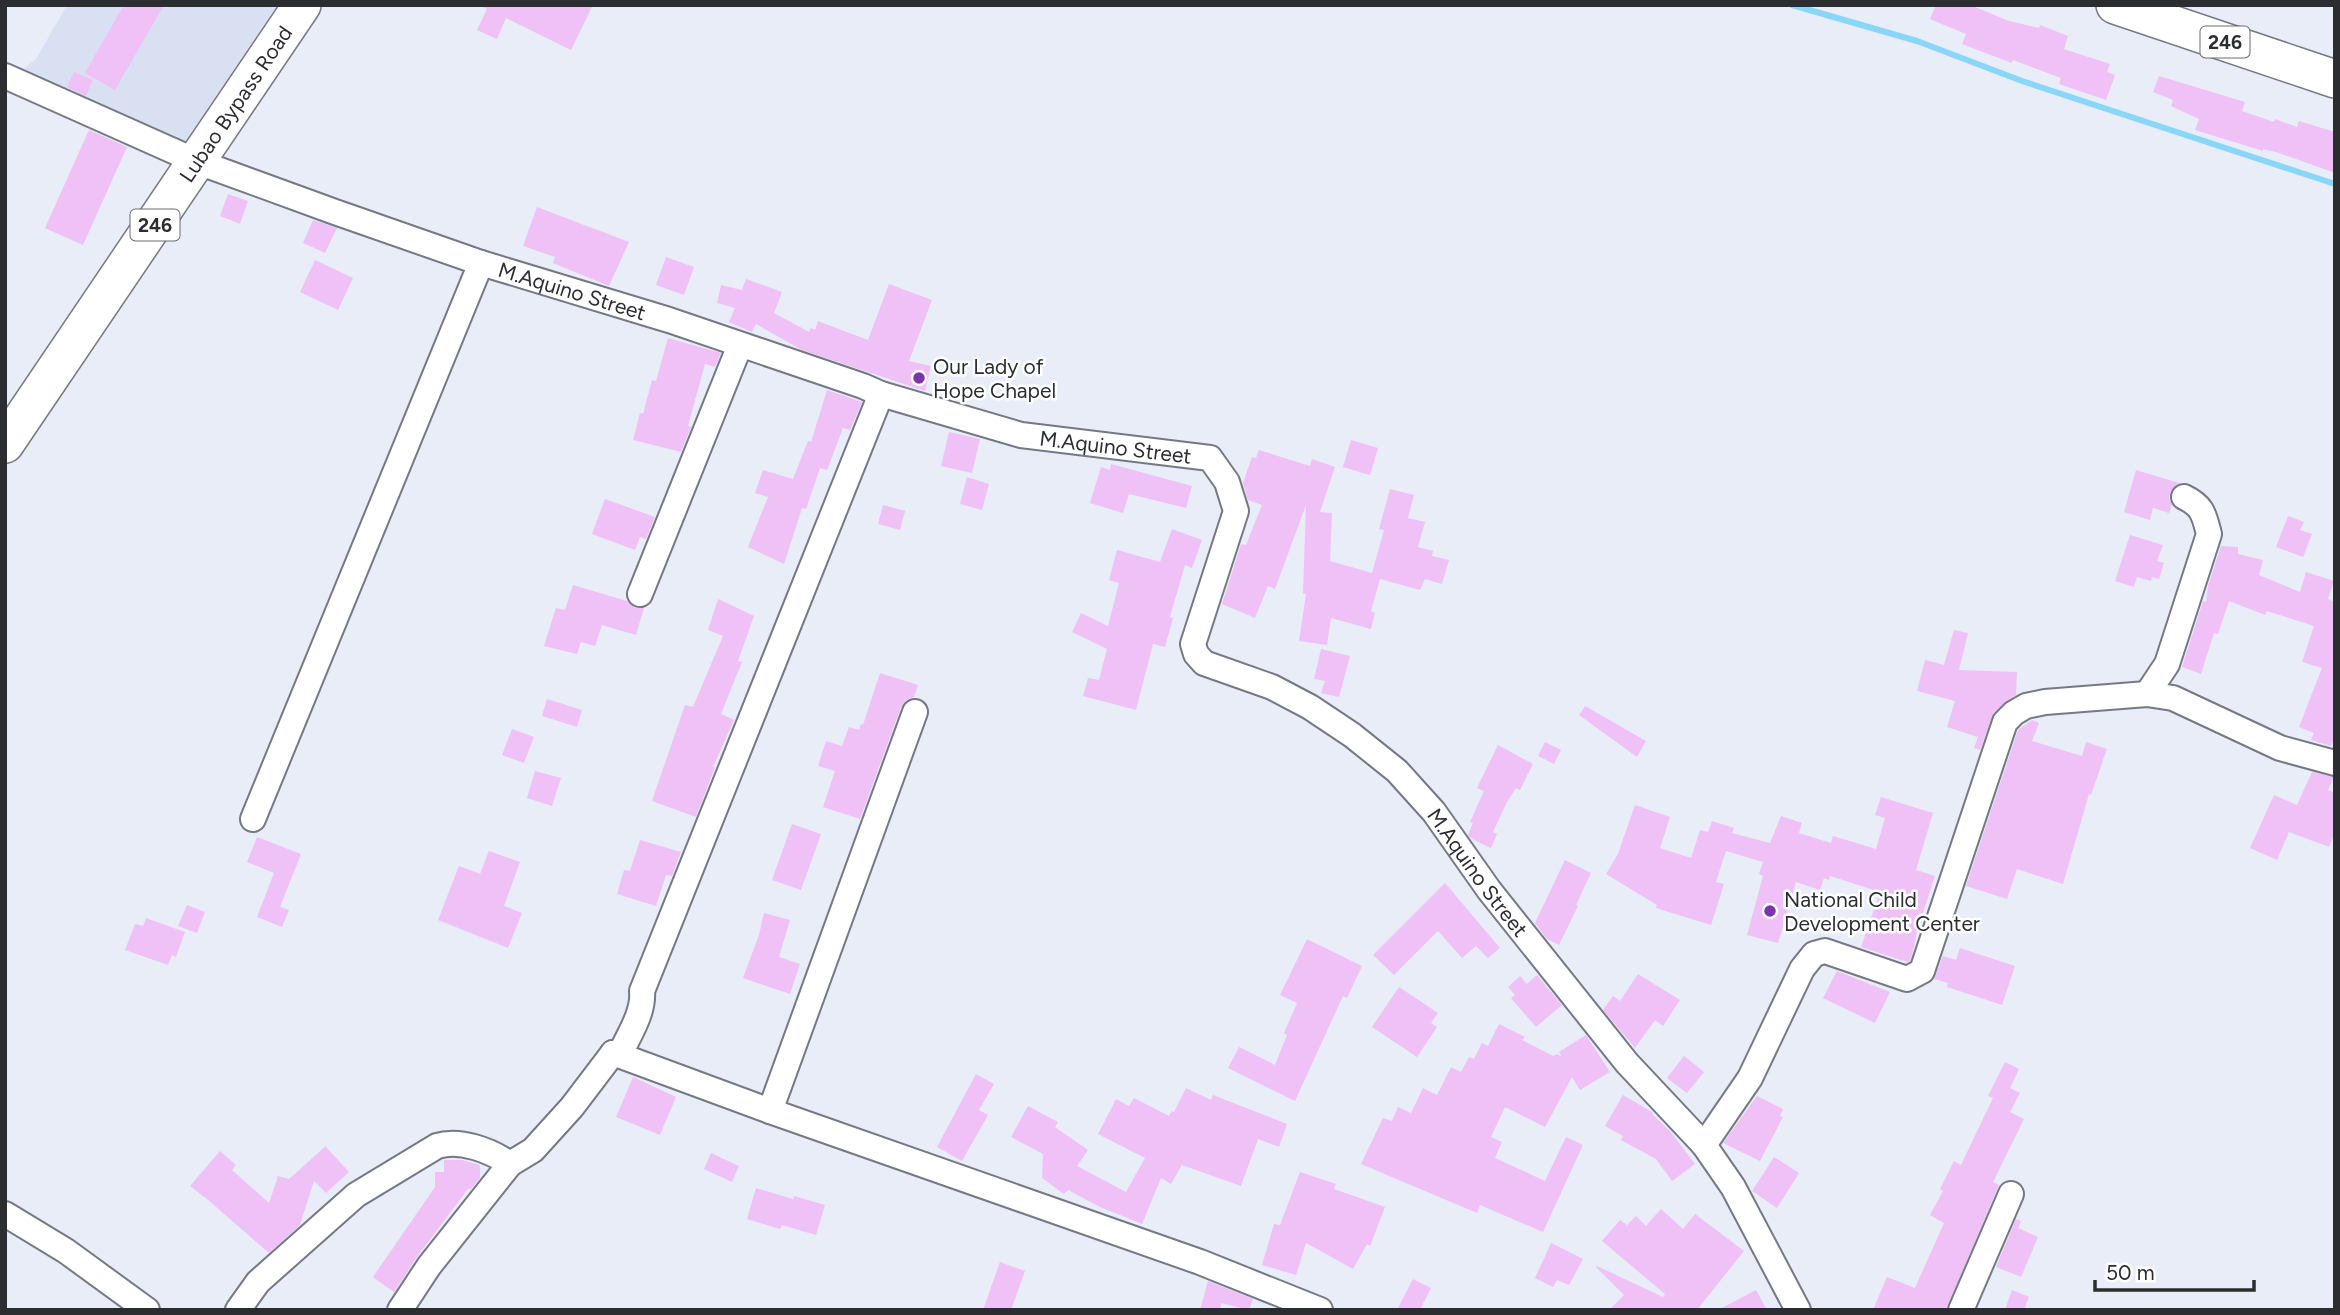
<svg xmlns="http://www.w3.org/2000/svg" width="2340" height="1315" font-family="Figtree,sans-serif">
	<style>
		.built { fill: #d9e0f2 }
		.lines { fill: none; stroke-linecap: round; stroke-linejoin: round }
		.stream { stroke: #8ad6f7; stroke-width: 6 }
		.building { fill: #efc1f7 }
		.minor-casing { stroke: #757983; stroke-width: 28 }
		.highway-casing { stroke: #757983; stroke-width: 40 }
		.minor { stroke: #fff; stroke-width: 24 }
		.highway { stroke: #fff; stroke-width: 37 }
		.poi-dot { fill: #7b35a9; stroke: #fff; stroke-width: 2.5 }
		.labels { text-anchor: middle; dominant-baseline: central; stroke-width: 5; stroke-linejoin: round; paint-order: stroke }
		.shield { fill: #fff; stroke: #6b6c6f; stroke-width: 2 }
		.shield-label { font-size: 19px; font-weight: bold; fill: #2b2d31 }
		.street-label { font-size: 21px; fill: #2b2d31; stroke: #fff }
		.poi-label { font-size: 21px; fill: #2b2d31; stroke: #fff; text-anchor: start }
	</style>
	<rect width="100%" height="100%" fill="#e8edf8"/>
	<!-- built -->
	<path class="built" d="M67,5h210l-93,138 -165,-70 17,-14z"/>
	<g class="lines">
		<!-- stream -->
		<path class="stream" d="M1792,5l125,36 105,40 313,103"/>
	</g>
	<!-- building -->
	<g class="building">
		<path d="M124,5h40l-49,85 -30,-17z"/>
		<path d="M480,5h113l-22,45 -65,-32 -9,21 -20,-9 10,-21z"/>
		<path d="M1936,5h34l39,16 30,7 1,-3 28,11 -4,13 46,15 -3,8 8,3 -9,25 -47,-16 2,-6 -48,-18 -1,3 -50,-19 4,-10 -36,-15z"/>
		<path d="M74,72l19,8 -7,16 -19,-9z"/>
		<path d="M2159,76l86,26 -3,9 32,11 1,-3 22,8 2,-6 36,11v41l-59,-21 -13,-3v2l-68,-21 4,-11 -28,-13 2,-6 -20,-8z"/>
		<path d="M89,130l38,17 -44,98 -38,-17z"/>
		<path d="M228,194l20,7 -8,23 -20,-8z"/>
		<path d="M537,207l92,35 -20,44 -56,-23 2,-6 -32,-11z"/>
		<path d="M313,220l24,8 -12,25 -22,-10z"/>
		<path d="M666,257l28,10 -10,28 -28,-10z"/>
		<path d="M315,260l38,18 -15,32 -38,-18z"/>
		<path d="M746,279l36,13 -8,21 35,19 2,-4 4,2 3,-9 50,19 21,-56 43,16 -23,61 22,5 -6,25 -123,-41 -46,-26 -4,8 -23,-10 6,-14 -18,-5 4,-18 21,5z"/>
		<path d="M668,338l53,15 -6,14 -10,-3 -17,62 3,1 -10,25 -48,-12 7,-27 3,1 9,-34 4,1z"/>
		<path d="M827,390l35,12 -12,28 -7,-2 -16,42 -7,-2 -14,41 -4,-1 -18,56 -36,-17 20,-50 -13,-4 8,-23 30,9 15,-38 3,1z"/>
		<path d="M949,432l31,7 -8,34 -31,-7z"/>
		<path d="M1351,440l27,8 -8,27 -27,-8z"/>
		<path d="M1259,450l51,16 2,-7 23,8 -15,45 12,1 -2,48 42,12 12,-43 -5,-1 11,-40 24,6 -6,23 17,4 -7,25 15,4 -1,5 17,4 -7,24 -17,-5 -5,11 -40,-11 -9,32 4,2 -4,16 -40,-11 -4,27 -28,-4 7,-47 -3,-1 3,-88 -31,84 -7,-3 -13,32 -33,-14 19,-60 5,1 16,-40 -14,-5 -5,-17 9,-26 4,1z"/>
		<path d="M1111,464l81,22 -6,22 -57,-14 -6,19 -33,-10 11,-36 9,3z"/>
		<path d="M2136,470l43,13 -8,8 -2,7 3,7 -3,8 -16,-5 -3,12 -26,-8z"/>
		<path d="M967,477l22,7 -7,26 -22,-6z"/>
		<path d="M605,499l50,18 -9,22 -6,-2 -5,13 -43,-16z"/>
		<path d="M883,505l22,6 -5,19 -22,-6z"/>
		<path d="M2288,516l16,6 -4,8 12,4 -9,23 -27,-10z"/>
		<path d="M1172,529l30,11 -10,28 -7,-3 -15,52 3,1 -8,29 -12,-3 -17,66 -53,-14 5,-18 11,2 8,-31 -35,-17 9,-19 27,13 11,-43 -10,-3 8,-30 43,12z"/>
		<path d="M2130,535l33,10 -6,16 7,2 -5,16 -7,-2 -1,4 -14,-4 -3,10 -19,-6z"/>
		<path d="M2221,546l17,1v7l25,6 -4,15 41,17 6,-20 28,9 -6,18 7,3v135l-4,9 -20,-6 3,-7 -15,-6 23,-59 -20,-6 12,-36 -47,-15 -2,4 -36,-14 -11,33 -4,-1 -13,41 -19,-7 21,-66 3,1 2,-16z"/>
		<path d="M573,585l54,16 8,7h9l-8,27 -34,-10 -7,21 -14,-4 -4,12 -33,-8 12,-38 9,2z"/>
		<path d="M718,599l36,17 -16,45 4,1 -21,52 13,6 -21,47h2l-19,50 -44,-16 33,-96 8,2 30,-71 -15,-6z"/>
		<path d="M1954,630l14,3 -9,37 58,2 -1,23 -22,17 -14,38 -6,-2 4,-11 -31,-10 8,-26 -38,-10 8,-31 19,5z"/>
		<path d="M1321,649l29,7 -11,41 -18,-4 4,-12 -11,-2z"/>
		<path d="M880,673l38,12 -4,12 -8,3 -5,7 -41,112 -37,-12 12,-36 -17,-5 8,-25 16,5 7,-19 10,3 2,-6 2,1z"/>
		<path d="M547,699l35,11 -5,17 -35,-11z"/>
		<path d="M1585,706l61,35 -9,16 -58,-42z"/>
		<path d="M2032,720l7,3 -7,18 50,15 4,-14 21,7 -16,46 -2,-1 -26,90 -46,-15 -10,30 -41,-13 52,-156z"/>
		<path d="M512,729l22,8 -10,26 -22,-8z"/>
		<path d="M1545,742l16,8 -7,14 -16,-8z"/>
		<path d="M1498,745l35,19 -13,26 -4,-2 -9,14 -14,30 4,2 -6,14 -19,-9 -4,-4 5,-12 -3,-1 14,-31 -7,-3z"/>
		<path d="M535,771l26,7 -9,28 -25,-8z"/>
		<path d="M2312,772l22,5 -6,13 7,3v40l-6,14 -40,-15 -12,28 -27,-12 24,-53 23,10z"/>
		<path d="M1881,797l52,16 -17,57 19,6 -18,55 -3,16 -4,14 -3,1 -46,-15 19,-55 -50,-16 -1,4 -5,-2 -4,12 -24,-8 -18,61 -31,-8 16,-59 -4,-2 4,-12 -37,-11 -10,31 8,2 -13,41 -55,-17 1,-3 -51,-31 12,-20 17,-49 35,12 -10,31 31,10 9,-28 8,2 4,-11 22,7 -2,5 38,10 11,-27 21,7 -3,10 32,10 2,-7 43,13 9,-31 -10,-3z"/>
		<path d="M792,824l29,10 -20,56 -29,-10z"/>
		<path d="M257,837l44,17 -21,53 9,3 -7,17 -25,-10 17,-44 -27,-11z"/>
		<path d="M640,840l41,12 -9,24 -6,-1 -10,31 -39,-12 7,-24 6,1z"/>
		<path d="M489,851l31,11 -16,44 18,7 -14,35 -70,-28 21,-54 21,8z"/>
		<path d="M1565,860l26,13 -15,32 2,1 -19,39 -12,-6 -12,-16z"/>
		<path d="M1445,883l55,65 -12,10 -12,-12 -14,12 -24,-27 -44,44 -21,-20z"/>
		<path d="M187,905l18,7 -8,21 -19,-7z"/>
		<path d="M764,913l26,7 -11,37 21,7 -10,30 -47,-16 16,-43z"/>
		<path d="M146,918l39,14 -9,25 -4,-2 -4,10 -43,-15 10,-26 8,2z"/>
		<path d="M1307,939l55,27 -15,32 -4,-2 -48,105 -67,-33 11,-21 36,18 12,-30 -3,-2 13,-30 -17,-8z"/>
		<path d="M1960,948l55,18 -13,39 -55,-18 1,-4 -14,-4 9,-23 13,4z"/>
		<path d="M1837,971l53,21 -15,31 -52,-25z"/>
		<path d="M1638,974l42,26 -17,26 -8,-6 -20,28 -32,-38 10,-14 7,5z"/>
		<path d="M1537,975l25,30 -26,22 -25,-29 4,-3 -7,-8 12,-11 7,8z"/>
		<path d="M1399,987l39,26 -7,10 6,4 -20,30 -45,-30z"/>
		<path d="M1499,1024l26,13 -3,3 31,16 4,-2 5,3 -3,-5 27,-17 24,37 -30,18 -8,-13 -27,50 -40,-20 -14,30 11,5 -7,16 50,23 21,-44 17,8 -40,87 -63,-27 -3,8 -116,-49 22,-46 9,3 6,-14 13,6 12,-25 14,7 14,-28 10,5 8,-15 5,2 8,-16 6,3z"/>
		<path d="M1684,1056l20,16 -17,21 -20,-15z"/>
		<path d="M2005,1062l14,7 -9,19 10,5 -10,19 14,7 -31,63 6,3 -53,125h-73l14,-33 28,11 29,-65 -14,-8 13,-24 -3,-2 14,-28 7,4 32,-67 -5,-2z"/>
		<path d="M976,1074l18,10 -15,26 9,5 -26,46 -25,-14z"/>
		<path d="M633,1077l43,20 -16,38 -44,-18z"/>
		<path d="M1186,1088l25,12 2,-5 74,29 -8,23 -21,-8 -17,47 -59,-21 -11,19 -10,-6 -19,46 -42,-17 -32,-17 -4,4 -22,-16 1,-24 -32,-17 17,-31 30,16 -3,5 33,23 -11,16 49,26 19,-34 -47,-24 18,-35 13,7 5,-8 35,18 3,-5 2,1z"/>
		<path d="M1623,1095l29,17 1,3 17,16 25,33 -23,17 -16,-22 -35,-19 2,-4 -18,-10z"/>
		<path d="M1757,1096l26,13 -3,7 3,1 -23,44 -37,-18z"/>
		<path d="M327,1145l-1,2 23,25 -23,21 -12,-12 -14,44 -31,28 -62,-54 -17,-13 30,-35 16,14 -4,5 37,33 9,-27 11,3z"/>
		<path d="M711,1153l28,13 -7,16 -28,-13z"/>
		<path d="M1774,1157l25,16 -22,35 -25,-17z"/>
		<path d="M444,1160h18l18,5v13l-9,11h-3l-51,68 -23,35 -21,-15 62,-90v-15h9z"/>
		<path d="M1300,1172l36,12 -2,5 51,18 -15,39 -3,-2 -14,25 -47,-26 -10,32 -34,-10 12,-41 6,1z"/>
		<path d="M756,1188l37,11 1,-3 31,9 -9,30 -34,-10 -2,4 -33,-10z"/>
		<path d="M1661,1209l22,20 12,-15 49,37 -47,59h-88l15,-15 -28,-28 1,-1 66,31 2,-3 -63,-53 18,-21 7,5 9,-9 10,10z"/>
		<path d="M2016,1219l5,2 -3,7 20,9 -17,40 -25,-10z"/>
		<path d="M1551,1243l32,16 -14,26 -12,-5 -4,7 -18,-9z"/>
		<path d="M1000,1262l25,9 -14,39h-28z"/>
		<path d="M1413,1279l18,9 -11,22h-23z"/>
		<path d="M1208,1281l45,18 -4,11 -28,-7 -1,7h-20z"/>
		<path d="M1756,1290l11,20h-49z"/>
		<path d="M2012,1290l17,7 -5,13h-19z"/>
	</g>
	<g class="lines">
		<defs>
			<g id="minor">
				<path id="s1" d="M5,76l193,86 137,50 146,51 188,57 194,66 18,8 140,41 189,23 17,24 9,29 -43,133 3,10 8,9 68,24 38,20 42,28 45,36 37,41 55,78 138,173 77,82 29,42 65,123"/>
				<path d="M640,594l100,-249"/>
				<path d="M2147,694l20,-30 42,-130c-5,-19 -6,-28 -25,-37"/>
				<path d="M253,819l228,-556"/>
				<path d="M613,1053l8,-1c9,-19 23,-40 21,-61l239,-597"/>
				<path d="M770,1111l145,-399"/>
				<path d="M1704,1145l46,-67 52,-109 12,-15 11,-3 82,28 15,-8 83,-249 9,-9 12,-7 19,-4 102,-8 26,4 107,50 55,15"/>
				<path d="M5,1214l61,37 81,59"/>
				<path d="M238,1310l20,-28 98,-87 81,-49c23,-7 53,4 73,18"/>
				<path d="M400,1310l29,-44 81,-102 23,-14 39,-43 41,-54 157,58 430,151 120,48"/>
				<path d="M1961,1310l50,-116"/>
			</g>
			<g id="highway">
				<path d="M2115,5l220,74"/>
				<path id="s2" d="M5,444l297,-439"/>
			</g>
		</defs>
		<!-- minor casing -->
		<use href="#minor" class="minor-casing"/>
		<!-- highway casing -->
		<use href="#highway" class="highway-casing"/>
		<!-- minor -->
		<use href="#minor" class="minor"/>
		<!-- highway -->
		<use href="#highway" class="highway"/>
	</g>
	<!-- markers -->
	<g class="poi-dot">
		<circle cx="919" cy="378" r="7"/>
		<circle cx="1770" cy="911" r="7"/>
	</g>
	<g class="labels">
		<!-- shield labels -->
		<g class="shield">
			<rect x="2200.5" y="26.5" width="49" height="31" rx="5"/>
			<rect x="130.5" y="209.5" width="49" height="31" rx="5"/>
		</g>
		<g class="shield-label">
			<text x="2225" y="42">246</text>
			<text x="155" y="225">246</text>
		</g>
		<!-- street labels -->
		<g class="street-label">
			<text stroke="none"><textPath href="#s2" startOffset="411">Lubao Bypass Road</textPath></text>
			<text stroke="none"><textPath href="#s1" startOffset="607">M.Aquino Street</textPath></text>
			<text stroke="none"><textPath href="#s1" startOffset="1174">M.Aquino Street</textPath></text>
			<text stroke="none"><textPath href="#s1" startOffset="1844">M.Aquino Street</textPath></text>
		</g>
		<!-- poi labels -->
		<g class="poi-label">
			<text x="933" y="366">Our Lady of<tspan x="933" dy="24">Hope Chapel</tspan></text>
			<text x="1784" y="899">National Child<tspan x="1784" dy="24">Development Center</tspan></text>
		</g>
	</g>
	<!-- border -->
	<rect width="2340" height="1315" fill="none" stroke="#2b2d31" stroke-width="14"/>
	<!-- scale -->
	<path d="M2095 1280v10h159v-10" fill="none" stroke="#2b2d31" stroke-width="3.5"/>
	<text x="2106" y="1280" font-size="21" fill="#2b2d31" stroke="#ffffff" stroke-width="5" paint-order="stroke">50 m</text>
</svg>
